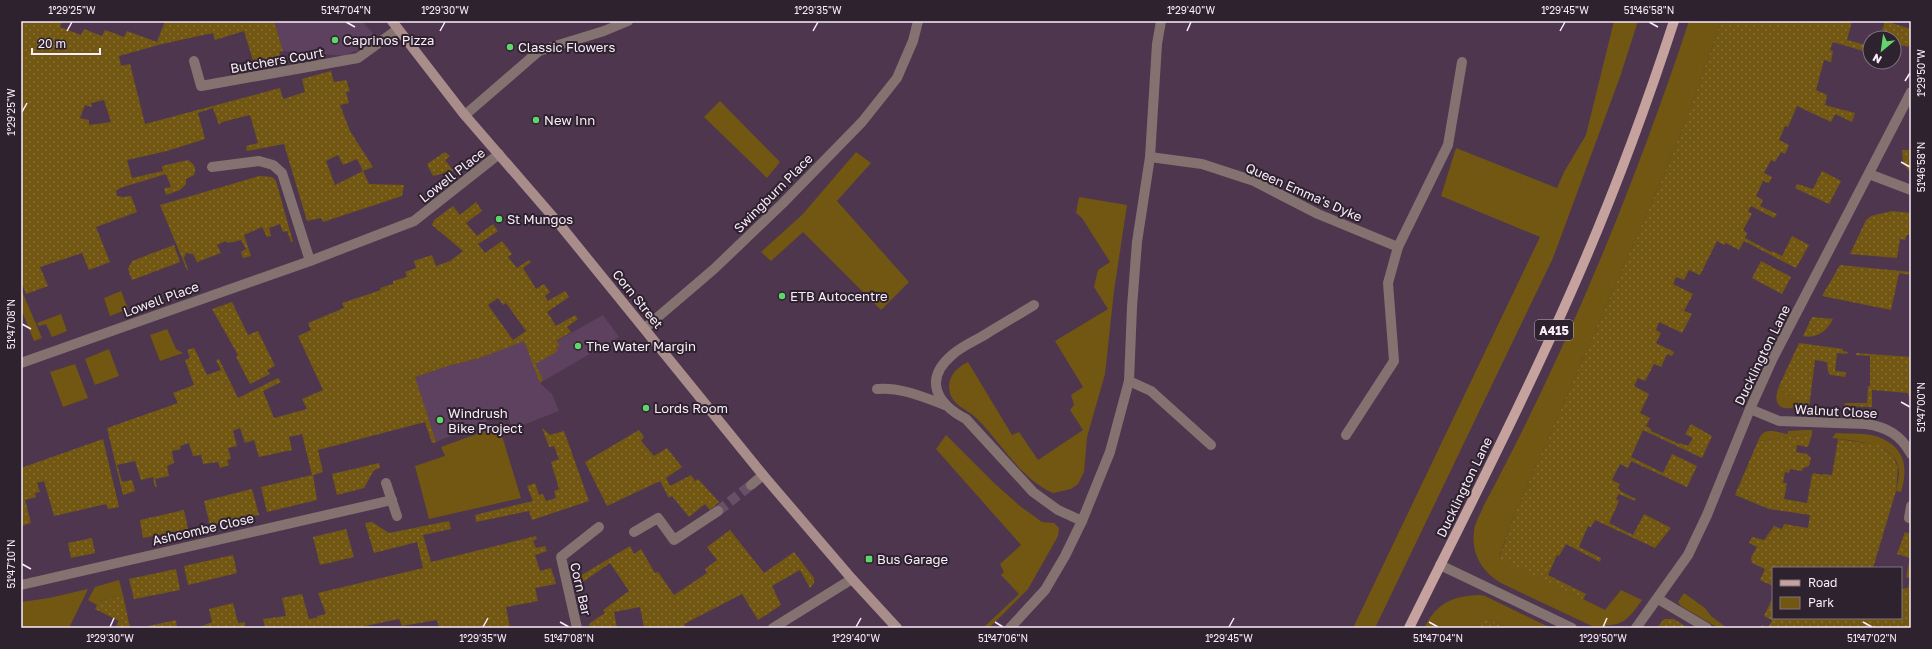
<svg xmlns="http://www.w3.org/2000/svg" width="1932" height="649" font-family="'Golos Text',sans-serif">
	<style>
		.built { fill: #5d415e }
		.green { fill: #725713 }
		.garden { fill: url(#garden-dots); fill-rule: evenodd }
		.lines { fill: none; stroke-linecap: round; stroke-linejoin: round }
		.street-tunnel { stroke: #675168; stroke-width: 10; stroke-dasharray: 10 5; stroke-linecap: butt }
		.street { stroke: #847270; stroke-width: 10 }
		.secondary { stroke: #a98d8a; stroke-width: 10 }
		.primary { stroke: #c6a29e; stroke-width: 10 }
		.ticks { fill: none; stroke: #fbecfb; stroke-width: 1.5 }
		.poi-dot { fill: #60d56b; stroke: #2d222d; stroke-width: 1.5 }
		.labels { text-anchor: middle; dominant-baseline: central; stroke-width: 4; stroke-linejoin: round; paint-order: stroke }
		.shield { fill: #2d222d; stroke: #bdafbd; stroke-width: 1 }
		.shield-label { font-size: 12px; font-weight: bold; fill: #fbecfb }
		.poi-label { font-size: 13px; fill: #fbecfb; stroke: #2d222d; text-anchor: start }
		.street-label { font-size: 13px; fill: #fbecfb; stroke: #2d222d }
		.neatline { fill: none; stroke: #fbecfb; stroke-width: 1.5 }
		.ticks-label { font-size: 10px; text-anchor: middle; fill: #fbecfb }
	</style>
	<defs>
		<pattern id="garden-dots" width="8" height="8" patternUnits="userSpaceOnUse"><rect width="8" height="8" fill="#725713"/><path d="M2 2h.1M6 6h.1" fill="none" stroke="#876f36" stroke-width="1.8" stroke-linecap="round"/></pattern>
	</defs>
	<rect width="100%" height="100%" fill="#4d364e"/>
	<!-- built -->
	<g class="built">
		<path d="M274,21h88l14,16 -20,15 -1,-1 -10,5 -62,-5z"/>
		<path d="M603,315l16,22 -79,46 12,11 7,17 -46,18 -7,-16 -70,29 -22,-65 34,-11 32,-8 44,-18 6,16z"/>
	</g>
	<!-- green -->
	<g class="green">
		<path d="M1614,21h24l-18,56 -67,181 -178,370h-22l187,-391 -99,-41 15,-48 101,40 7,-16 22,-37z"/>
		<path d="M1689,21h32l-27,78 -25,64 -156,355 -14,39 106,53 16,-20 21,10c-10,14 -17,26 -36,25l1,3h-11l-93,-44c-20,-11 -32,-29 -29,-53 1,-9 7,-18 10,-26 83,-155 150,-318 205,-484z"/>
		<path d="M720,101l60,61 -13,16 -63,-61z"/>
		<path d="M856,152l15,11 -34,38 72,81 -28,28 -78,-78 -32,29 -10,-9 41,-37z"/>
		<path d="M1079,197l48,8 -13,86 -9,83 -18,63 -3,35 -6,12 -7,5 -18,4c-34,-15 -53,-53 -79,-77 -8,-7 -21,-11 -24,-23 -4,-15 6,-25 18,-31l44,73 7,-3 19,28 45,-30 -13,-20 4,-5 -3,-10 12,-8 -28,-46 53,-32 -14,-22 4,-17 12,-8 -28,-44 -6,-5z"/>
		<path d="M21,289l21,49 -8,3 -13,-32z"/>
		<path d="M121,291l7,18 -18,7 -6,-18z"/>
		<path d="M61,314l6,17 -15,6 -6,-13 -7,2 -2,-3z"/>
		<path d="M167,329l9,20 7,4 -23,8 -10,-26z"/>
		<path d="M109,349l10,27 -24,9 -10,-26z"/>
		<path d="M75,364l13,34 -25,9 -13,-35z"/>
		<path d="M1779,386c7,11 18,18 31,14l-1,8 -10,4 -4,-5c-18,5 -22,-6 -16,-21z"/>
		<path d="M499,426l22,72 -92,21 -14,-53 30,-10 -4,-9z"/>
		<path d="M1805,430h7v4l-54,7c6,-15 16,-9 30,-7v-3z"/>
		<path d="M1836,433c14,1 34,-1 47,6 23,11 25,31 18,53l-5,-1c1,-6 3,-13 3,-19 0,-30 -46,-31 -67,-34z"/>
		<path d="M946,435l47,47 27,24 22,16 12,1 5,5 -1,8 -30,53 -39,39h-6l36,-34 -18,-19 3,-3 -4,-8 21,-19 -85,-96z"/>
		<path d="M119,580l4,15 -24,6 -2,4 -9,-5 7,-13z"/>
		<path d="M88,589l-19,39h-48v-26l28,-4z"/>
		<path d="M1684,593l21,15 6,8 16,12h-9l-37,-22 -3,-4z"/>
		<path d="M1480,595l5,1 66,32h-43l-24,-11 -8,11h-52c13,-25 28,-32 56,-33z"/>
	</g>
	<!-- garden -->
	<g class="garden">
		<path d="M21,21l7,2 1,-2h33l-2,6 21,8 3,-6 18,7 3,-6 19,7 3,-6 30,11 8,-21h111h-2l9,30 -4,1 1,4 -4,3 -22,5 -10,-33 -29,9 -2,-7 -51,11 -43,12 2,10 9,-2 15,60 135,-36 3,11 22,-7 -3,-13 29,-8 3,11 12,-2 4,11 -4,1 3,11 -9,2 10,26 23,36 -10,4 6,13 35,1 -2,11 -79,26 -2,-4 -14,3 -23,-77 -37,7 -1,-5 12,-3 -8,-28 -28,7 -3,3 -6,-17 -15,5 7,26 -38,12 -40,9 5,18 31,-7 -1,-5 26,-6c6,4 9,7 6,15l-8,4v5l-6,6 -14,5 -2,-7 7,-1 -5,-13 -46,14 -4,3 1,5 6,1 8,-1 6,16 -41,15 14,35 -21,8 -7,-17 -42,14 8,19 -22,8 -5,-13zM104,100l7,22 -22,3v-5l-9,-2 5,-13 7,2 -1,-4zM338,155l5,10 14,-6 6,12 -28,14 -9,-24z"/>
		<path d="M1721,21h131l-5,19 23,6v7l-37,-11 -3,8 3,1 -2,11 -7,-2 -8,30 11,5 -2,10 30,8 -3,9 -17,-8 -4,8 -34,-16 -9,21 -3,-1 -6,14 10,5 -4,9 -4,-2 -6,10 -4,-2 -7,13 8,4 -3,6 -6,-2 -7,15 7,4 -3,6 17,8 -3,4 -23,-12 -3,5 4,3 -9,16 4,3 -2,5 26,14 1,-1 10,5 10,-20 17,9 -13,23 -52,-27 -5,9 -13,-7 -2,2 -7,-4 -17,34 -11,-5 -5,10 -8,-3 -3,7 20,10 -9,17 8,3 -10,19 -23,-11 -3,8 5,3 -5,10 18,9 -2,4 -5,-2 -6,13 -7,-3 -9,17 -7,-3 -4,8 15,8 -9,19 10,5 -4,8 5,3v2l28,13 1,-1 8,3 5,-8 -8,-4 6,-10 21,12 -10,22 -59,-28 -12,27 32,16 9,-19 25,12 -10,21 -56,-26 -3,7 -8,-4 -8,16 8,4 -2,4 4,4 14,7 -1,2 -16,-7 -3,5 3,2 -10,22 24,12 11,-21 27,14 -16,20 -60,-28 -4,7 -3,-1 -9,21 22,11 -1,4 -34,-18 -7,12 -2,-1 -9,20 38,19 -3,5 -84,-41 14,-40 156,-355 25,-64z"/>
		<path d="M1885,21l26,8v11l-3,7 -14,-4v-5h-6l2,-5 -8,-3z"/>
		<path d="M1902,150h9v24l-8,-11z"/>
		<path d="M445,152l5,4 -5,4 7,9 5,-4 3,4 -27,7 -6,-12z"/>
		<path d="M1822,171l19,10 -12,23 -34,-16 2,-4 16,5z"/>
		<path d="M259,176l13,1 4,4 17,61h-2l-4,-11 -4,1 -3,-8 -11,4 2,8 -4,1 -5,-10 -18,8 7,21 -8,2 -2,-6 5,-3 -5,-9 -13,3 -2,-2 -9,4 4,8 -24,9 -4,-8 -7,-1 -2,5 4,12h-1l-27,-65z"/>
		<path d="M476,202l6,9 -16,12 11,13 16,-12 5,7 -20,13 7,9 17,-12 10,13 -4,3 9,11 12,-8 2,2 -8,6 13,21 8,-5 6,8 -5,4 3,5 17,-10 4,6 -22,15 9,14 19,-11 3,4 -11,8 4,5 -15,9 4,4 -4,3 2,3 -23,13 8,15 -3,4 -16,-42 -44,17 -32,8 -33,11 21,65 -4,1 -7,-21 -107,28 5,22 -10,3 4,25 -50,12 -6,-25 51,-12 -10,-41 -13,3 3,13 -33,7 -5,-17 -9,3 -5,-15 -7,3 4,15 -9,2 3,11 -4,1 2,5 -9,3 -2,-6 -15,2 -2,-9 -8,1 -4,-13 -9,3 1,3 -9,2 2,12 -7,3 2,10 -14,3 2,8h-2l-2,-10 -12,3 -6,-19 -18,4 5,17 10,-2 3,11 -12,4 -16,-67 71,-25 -5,-10 21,-8 -9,-25 5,-2 -3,-8 7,-2 13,27 14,-5 -5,-10 3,-1 19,39 40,-20 3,4 -18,9 11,27 33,-9 -5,-10 21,-9 -25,-54 13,-6 -3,-7 36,-15 -2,-5 39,-13 -1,-2 13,-4v-3l14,-4 -2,-5 11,-4 -2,-7 18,-6 4,11 14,-5 13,-10 -31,-26 2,-5 19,-14 7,9zM498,298l5,7 3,-2 20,28 -13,9 -25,-35z"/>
		<path d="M1892,211l19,2v22h-4l-2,5 -5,-1 -3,19 -47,-4 16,-34 5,-4z"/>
		<path d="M174,245l6,17 -48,18 -4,-11 4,-8z"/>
		<path d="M1761,261l30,16 -9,17 -30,-16z"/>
		<path d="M1840,265l71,7v3l-12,-2 -8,37 -69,-14z"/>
		<path d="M232,302l16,33 10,-4 17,35 -8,4 3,4 -20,10 -14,-27 2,-2 -26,-46z"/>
		<path d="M1812,317l21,2c-6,12 -16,20 -30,17z"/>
		<path d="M1799,343l44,6v2l5,1 -1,2 -10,-1 -2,18 11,1 -1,5 -14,-2 -3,-3 -1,-10 -12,-2 -5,40c-13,4 -24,-3 -31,-14z"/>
		<path d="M1856,353l55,4v40h-2l-1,-4 -36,-3v17l-28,-1 1,-3h22l1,-17h2v-30l-14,-1z"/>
		<path d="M542,428l8,7 14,-4 25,70 -57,19 -3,-9 -53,11 -1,-7 58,-14 -6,-15 8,-3 4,12 4,-1 3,7 10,-3 -2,-7 5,-2 -8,-27 8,-3 -5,-13 -5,1z"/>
		<path d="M639,430l5,7 -3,4 13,15 13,-8 15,19 -16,11 4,8 21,-11 4,6 3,-2 21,23 -9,8 -5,-6 -16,13 -17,-21 -3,2 -9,-17 -53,25 -22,-44z"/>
		<path d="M1812,434l-4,13 -11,-2 -1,7 11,2 4,4 -2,8 -6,2 -1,3 -12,-2 -1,4 -4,-1 -2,11h4l-3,16 23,4 5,-28 2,-2 8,2 1,-1 9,1 6,-36 40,6 15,11 5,11 -2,24 -23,77h-100v18l-13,-6 5,-11 -13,-6 -1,-5 6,-11 -8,-4 3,-6 12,3 10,-14 8,3 2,-5 24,4 2,-13 -41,-6 -34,-14 23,-54z"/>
		<path d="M103,439l16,68 -11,2 -2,-5 -52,12 -10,-35 -7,2 3,9 -5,1 1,4 -11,3 6,23 -10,3v-58z"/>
		<path d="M379,463l1,5 -6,2 -10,18 -27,7 -5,-21z"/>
		<path d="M252,489l7,26 -49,10 -6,-24z"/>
		<path d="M184,510l4,19 -45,9 -3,-18z"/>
		<path d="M449,521l2,8 -28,6 8,27 105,-26 1,3 -4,2 3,7 9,-2 2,5 -12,4 5,16 11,-3 5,16 -21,4 3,13 -32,6 4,21h-36v-2l-6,2h-29l-2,-8 -35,6 -3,-7 -43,9h-91l-2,-9 23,-3 -4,-18 20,-4 7,25 8,-1v-2l9,-2 -8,-21 105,-25 -6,-26 -43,11 -9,-30 7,-1 17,11z"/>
		<path d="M346,529l8,28 -34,8 -7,-28z"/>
		<path d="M730,530l34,43 30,-21 20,26v5l-4,5 -10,-18 -28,16 9,19 -23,15 -16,-26 -58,30 2,4h-42l-4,-21 -26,5 3,16h-29l2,-5 15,-10 -2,-3 26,-19 -19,-28 -27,19 -3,-6 50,-30 4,8 7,-5 14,24 3,-1 16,23 33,-22 -2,-4 12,-9 -10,-13z"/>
		<path d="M1905,532l6,2v52l-2,15h2v27h-150l1,-3 6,3 4,-8 -8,-4 9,-19v21h128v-29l7,-1 2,-10 -4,-1 4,-19 -13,-4z"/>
		<path d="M92,538l3,15 -24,5 -3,-15z"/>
		<path d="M233,555l4,18 -49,12 -4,-19z"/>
		<path d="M176,569l4,21 -46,9 -5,-20z"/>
		<path d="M123,595l7,33h-15l4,-7 -24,-12 4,-8z"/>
		<path d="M233,603l5,20 7,-1v6h-48l15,-6 -3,-13z"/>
		<path d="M1484,617l24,11h-32z"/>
		<path d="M1664,619h10l14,9h-31z"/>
		<path d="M176,620l1,8h-29v-2z"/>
	</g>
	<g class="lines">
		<!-- street-tunnel -->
		<path class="street-tunnel" d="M718,511l33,-26"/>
		<!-- street -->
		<g class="street">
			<path d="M194,61l7,25 157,-28 40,-29"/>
			<path d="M465,115l74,-64 65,-20 24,-10"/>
			<path d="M1150,157l52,7 52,17 64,33 80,33"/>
			<path d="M212,167l47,-6 14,4 9,8 28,88"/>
			<path d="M1869,174l42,16"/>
			<path d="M1034,305c-16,10 -32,19 -48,29 -11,7 -24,12 -34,21 -29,25 -15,49 14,64l67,73 25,18 24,11"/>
			<path d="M645,328l69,-59 68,-65 80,-82 35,-44 16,-37 5,-20"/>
			<path d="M21,363l289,-102 104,-40 85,-67"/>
			<path d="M1129,381l22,10 60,54"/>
			<path d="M877,389c24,-2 46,8 68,16"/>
			<path d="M1750,409l29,12 87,3c21,3 35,11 45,30"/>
			<path d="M1346,435l48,-74 -6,-78 10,-36 50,-102 14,-83"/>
			<path d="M386,483l11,33"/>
			<path d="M751,485l12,-10"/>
			<path d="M1909,518l2,-12"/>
			<path d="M634,532l24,-14 16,22 44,-29"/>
			<path d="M1440,565l132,63"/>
			<path d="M21,585l371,-85"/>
			<path d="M1658,599l49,29"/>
			<path d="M577,628l-16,-71 38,-30"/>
			<path d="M773,628l79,-49"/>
			<path d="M1010,628l35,-38 20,-34 17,-35 28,-69 19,-71 3,-74 5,-65 13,-85 7,-113 4,-23"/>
			<path d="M1636,628l52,-73 19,-40 43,-106 23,-51 138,-266"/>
		</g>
		<!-- secondary -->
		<path class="secondary" d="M392,21l71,92 97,112 203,250 89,104 45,49"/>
		<!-- primary -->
		<path class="primary" d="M1409,628c55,-111 112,-222 162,-336 39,-88 73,-179 103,-271"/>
	</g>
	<!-- ticks -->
	<path class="ticks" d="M346,22l9,5M1649,22l9,5M67,31l5,-9M440,31l5,-9M813,31l5,-9M1187,31l4,-9M1560,31l5,-9M1905,81l5,-8M22,112l5,-9M1901,162l9,5M22,324l9,5M1901,402l9,5M22,564l9,5M560,622l9,5M995,622l8,5M1429,622l9,5M1863,622l9,5M110,627l4,-9M483,627l5,-9M856,627l5,-9M1229,627l5,-9M1603,627l4,-9"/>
	<!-- markers -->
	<g class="poi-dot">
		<circle cx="335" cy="40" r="4"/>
		<circle cx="510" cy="47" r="4"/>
		<circle cx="536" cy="120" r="4"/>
		<circle cx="499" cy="219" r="4"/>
		<circle cx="782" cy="296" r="4"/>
		<circle cx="578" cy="346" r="4"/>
		<circle cx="646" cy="408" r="4"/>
		<circle cx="440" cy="420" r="4"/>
		<rect x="865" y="555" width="8" height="8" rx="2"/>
	</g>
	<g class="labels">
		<!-- shield labels -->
		<rect class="shield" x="1535" y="320" width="38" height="20" rx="3"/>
		<g class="shield-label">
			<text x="1554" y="330">A415</text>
		</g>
		<!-- poi labels -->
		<g class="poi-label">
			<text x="343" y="40">Caprinos Pizza</text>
			<text x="518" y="47">Classic Flowers</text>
			<text x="544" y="120">New Inn</text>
			<text x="507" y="219">St Mungos</text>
			<text x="790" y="296">ETB Autocentre</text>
			<text x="586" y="346">The Water Margin</text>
			<text x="654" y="408">Lords Room</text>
			<text x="448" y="413">Windrush<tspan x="448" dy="15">Bike Project</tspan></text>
			<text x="877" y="559">Bus Garage</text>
		</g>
		<!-- street labels -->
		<g class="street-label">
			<text transform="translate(277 60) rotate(-10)">Butchers Court</text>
			<text transform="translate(452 175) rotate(-38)">Lowell Place</text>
			<text transform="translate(1304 192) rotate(24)">Queen Emma's Dyke</text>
			<text transform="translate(773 193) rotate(-45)">Swingburn Place</text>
			<text transform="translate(161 299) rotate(-20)">Lowell Place</text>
			<text transform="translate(638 299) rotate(51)">Corn Street</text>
			<text transform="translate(1762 355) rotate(-64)">Ducklington Lane</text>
			<text transform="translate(1836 411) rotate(3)">Walnut Close</text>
			<text transform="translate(1464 487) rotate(-64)">Ducklington Lane</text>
			<text transform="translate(203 529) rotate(-13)">Ashcombe Close</text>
			<text transform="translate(581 589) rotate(77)">Corn Bar</text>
		</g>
	</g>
	<!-- border -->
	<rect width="1932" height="649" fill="none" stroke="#2d222d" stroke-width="44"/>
	<!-- legend -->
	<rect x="1772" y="567" width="130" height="52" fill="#2d222d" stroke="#7f737f"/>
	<rect x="1780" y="580" width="20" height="6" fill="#c6a29e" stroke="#7f737f"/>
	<text x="1808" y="587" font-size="12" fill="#fbecfb">Road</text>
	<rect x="1780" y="597" width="20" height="12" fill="#725713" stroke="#7f737f"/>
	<text x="1808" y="607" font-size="12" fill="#fbecfb">Park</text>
	<!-- north arrow -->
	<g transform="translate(1882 50) rotate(209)"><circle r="19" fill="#2d222d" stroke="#7f737f"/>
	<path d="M0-3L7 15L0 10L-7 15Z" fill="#60d56b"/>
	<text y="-6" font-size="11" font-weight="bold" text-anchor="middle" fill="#fbecfb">N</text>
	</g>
	<!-- scale -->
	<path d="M32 48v6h68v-6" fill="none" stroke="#fbecfb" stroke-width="2"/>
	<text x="38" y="48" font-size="12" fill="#fbecfb" stroke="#2d222d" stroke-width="3" paint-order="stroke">20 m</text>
	<rect x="22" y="22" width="1888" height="605" class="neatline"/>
	<g class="ticks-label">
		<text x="72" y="14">1°29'25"W</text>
		<text x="346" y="14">51°47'04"N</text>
		<text x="445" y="14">1°29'30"W</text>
		<text x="818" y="14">1°29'35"W</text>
		<text x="1191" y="14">1°29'40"W</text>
		<text x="1565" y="14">1°29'45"W</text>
		<text x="1649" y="14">51°46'58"N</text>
		<text transform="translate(1921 73) rotate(-90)" y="4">1°29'50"W</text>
		<text transform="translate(11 112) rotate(-90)" y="4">1°29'25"W</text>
		<text transform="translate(1921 167) rotate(-90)" y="4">51°46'58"N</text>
		<text transform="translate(11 324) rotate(-90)" y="4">51°47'08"N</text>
		<text transform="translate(1921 407) rotate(-90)" y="4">51°47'00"N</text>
		<text transform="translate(11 564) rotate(-90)" y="4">51°47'10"N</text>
		<text x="110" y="642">1°29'30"W</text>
		<text x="483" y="642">1°29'35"W</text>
		<text x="569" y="642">51°47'08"N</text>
		<text x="856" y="642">1°29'40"W</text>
		<text x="1003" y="642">51°47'06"N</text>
		<text x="1229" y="642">1°29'45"W</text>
		<text x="1438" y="642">51°47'04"N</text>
		<text x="1603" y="642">1°29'50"W</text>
		<text x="1872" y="642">51°47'02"N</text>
	</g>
</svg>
